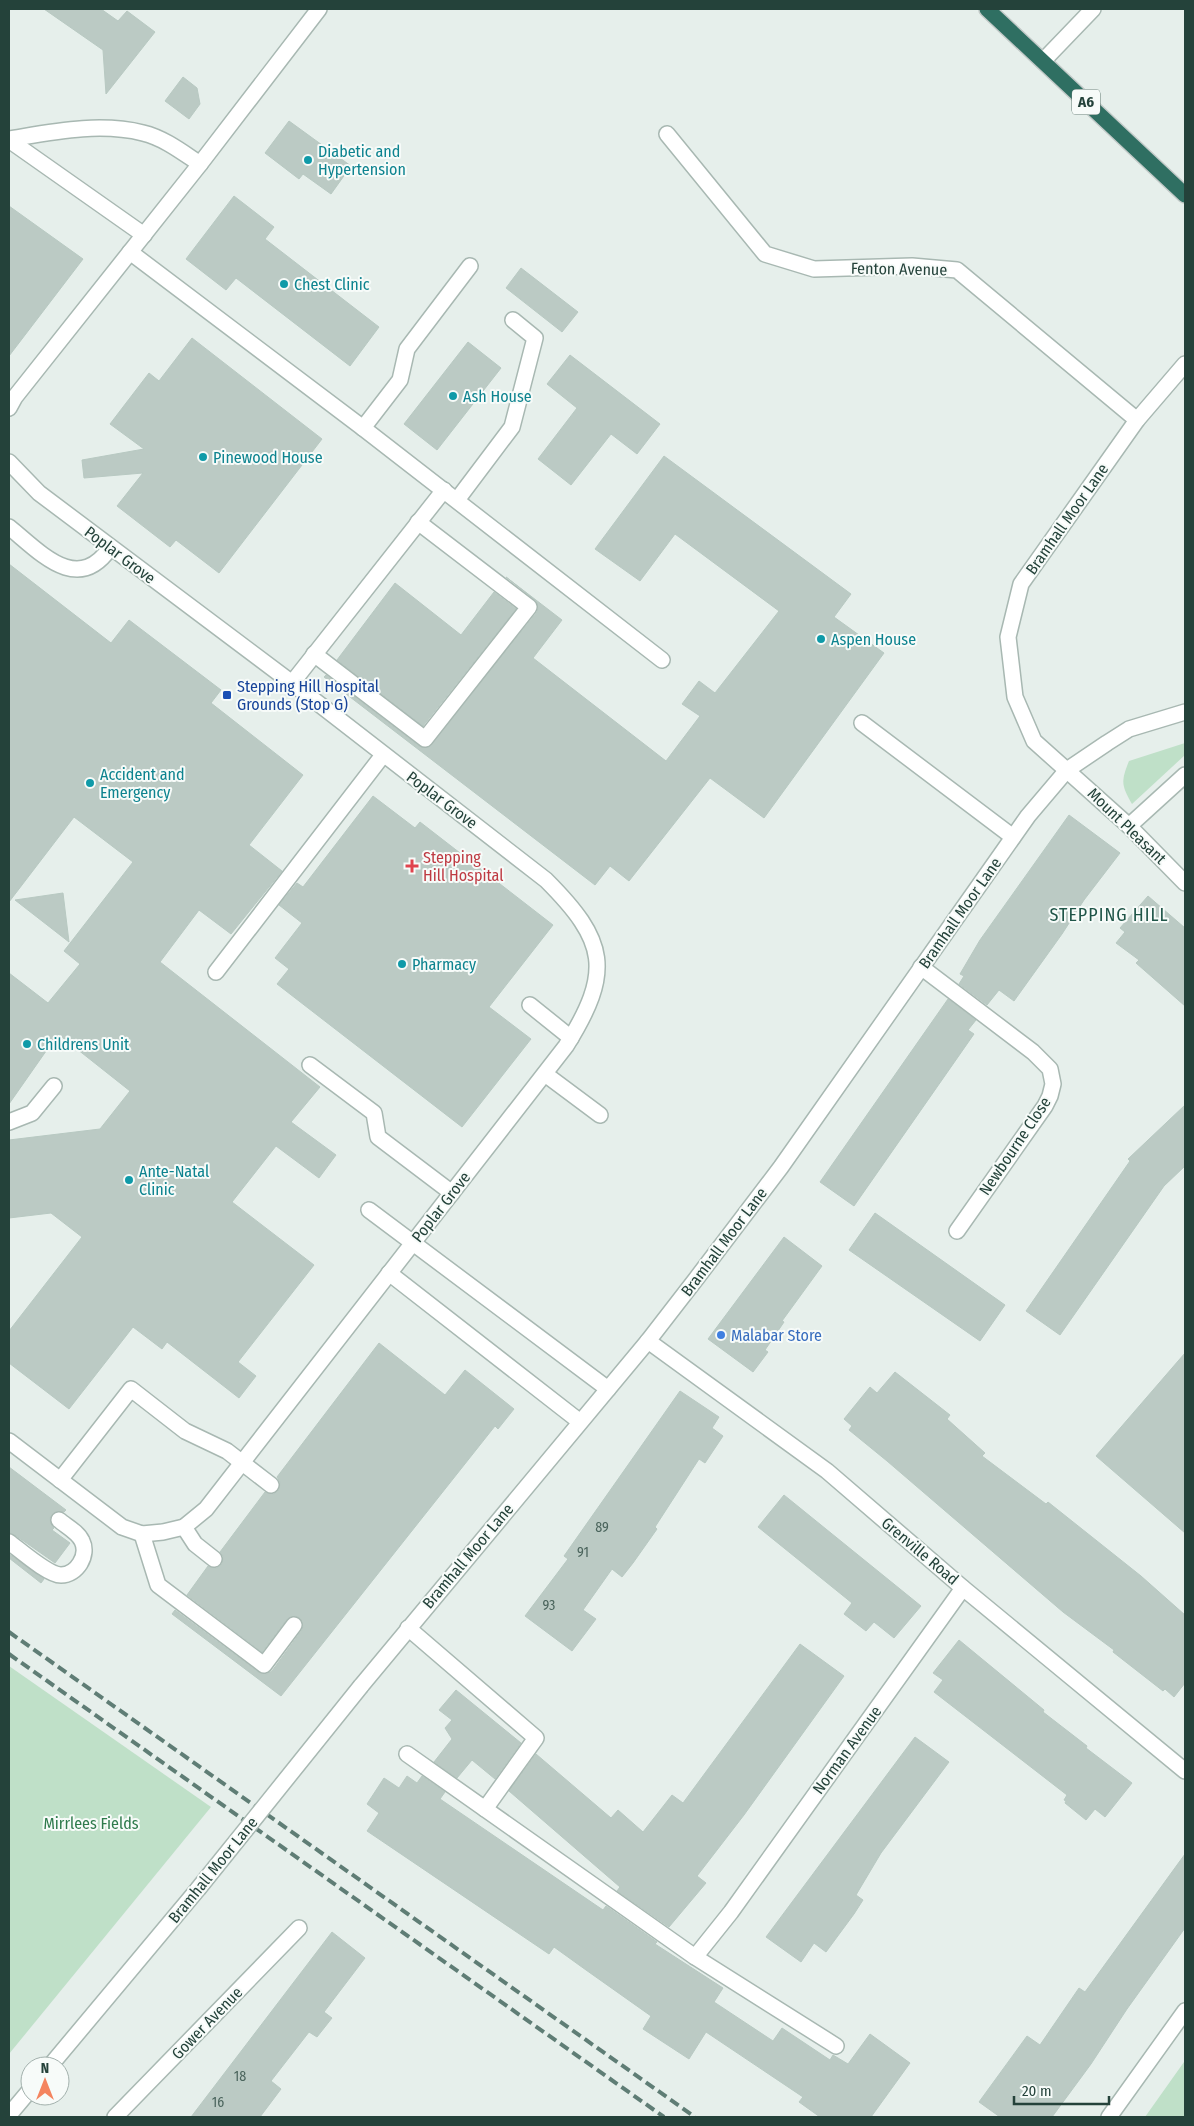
<svg xmlns="http://www.w3.org/2000/svg" width="1194" height="2126" font-family="'Fira Sans Condensed',sans-serif">
	<style>
		.green { fill: #bfe0c8 }
		.building { fill: #bbcac4; stroke: #b8c9c2 }
		.lines { fill: none; stroke-linecap: round; stroke-linejoin: round }
		.minor-casing { stroke: #a8b8b2; stroke-width: 18 }
		.highway-casing { stroke: #c2cac8; stroke-width: 18 }
		.minor { stroke: #fff; stroke-width: 15 }
		.highway { stroke: #2f6f62; stroke-width: 15 }
		.rail { stroke: #5f7d75; stroke-width: 4; stroke-dasharray: 10 5; stroke-linecap: butt }
		.minor-bridge-casing { stroke: #a8b8b2; stroke-width: 18; stroke-linecap: butt }
		.minor-bridge { stroke: #fff; stroke-width: 15 }
		.culture-dot { fill: #0f9aa8; stroke: #f7fbf9; stroke-width: 2 }
		.transit-dot { fill: #1a4fb4; stroke: #f7fbf9; stroke-width: 2 }
		.health-dot { fill: #e0444e; stroke: #f7fbf9; stroke-width: 2 }
		.shop-dot { fill: #3f7fe0; stroke: #f7fbf9; stroke-width: 2 }
		.labels { text-anchor: middle; dominant-baseline: central; stroke-width: 4; stroke-linejoin: round; paint-order: stroke }
		.number-label { font-size: 14px; fill: #4a645c }
		.shield { fill: #f7fbf9; stroke: #637a73; stroke-width: 1 }
		.shield-label { font-size: 15px; font-weight: bold; fill: #24423a }
		.culture-label { font-size: 16px; fill: #0d838f; stroke: #f7fbf9; text-anchor: start }
		.street-label { font-size: 16px; fill: #24423a; stroke: #f7fbf9 }
		.transit-label { font-size: 16px; fill: #164399; stroke: #f7fbf9; text-anchor: start }
		.health-label { font-size: 16px; fill: #be3a42; stroke: #f7fbf9; text-anchor: start }
		.shop-label { font-size: 16px; fill: #366cbe; stroke: #f7fbf9; text-anchor: start }
		.park-label { font-size: 16px; fill: #2d7a4b; stroke: #f7fbf9 }
		.neighbourhood-label { font-size: 18px; letter-spacing: 1px; fill: #1f5548; stroke: #f7fbf9 }
	</style>
	<rect width="100%" height="100%" fill="#e6efeb"/>
	<!-- green -->
	<g class="green">
		<path d="M1185,743v12l-53,49c-11,-19 -11,-23 -3,-43z"/>
		<path d="M9,1666l202,141 -202,247z"/>
		<path d="M1185,2060v57h-40l39,-55z"/>
	</g>
	<!-- building -->
	<g class="building">
		<path d="M44,9h57l17,12 9,-10 28,21 -49,62 -3,-44z"/>
		<path d="M183,77l14,11 3,16 -11,15 -24,-18z"/>
		<path d="M289,121l62,45 -20,28 -28,-20 -4,5 -34,-26z"/>
		<path d="M234,196l40,31 -9,12 114,88 -29,39 -114,-88 -10,12 -40,-31z"/>
		<path d="M9,206l74,53 -74,97z"/>
		<path d="M521,268l57,44 -16,20 -56,-44z"/>
		<path d="M192,338l130,101 -103,134 -43,-33 -6,7 -53,-41 26,-33 -59,5 -2,-18 62,-11 -34,-25 39,-51 10,8z"/>
		<path d="M468,342l33,26 -64,82 -33,-26z"/>
		<path d="M570,355l90,69 -23,30 -26,-20 -40,51 -33,-26 39,-51 -30,-24z"/>
		<path d="M664,456l187,138 -17,23 50,36 -120,165 -54,-40 -81,103 -19,-15 -15,19 -271,-208 2,-2 93,71 10,1 108,-135 1,-4 -3,-8 -29,-23 56,43 -29,38 133,103 34,-45 -18,-12 17,-23 16,12 64,-82 -104,-77 -35,47 -45,-32z"/>
		<path d="M9,564l102,79 18,-23 92,70 -10,13 92,72 -54,70 33,26 -51,63 -32,-24 -39,52 160,125 -29,35 45,33 -17,23 -43,-32 -44,56 82,63 -76,97 18,14 -17,22 -72,-56 -5,7 -29,-22 -64,82 -60,-46v-32l73,-94 -31,-24 -42,5v-78l91,-11 30,-38 -72,-57 -49,70v-131l39,30 32,-39 -16,-13 69,-89 -59,-45 -65,85z"/>
		<path d="M395,583l66,52 33,-43 22,17 -93,117 -86,-66z"/>
		<path d="M373,796l42,32 5,-6 133,103 -64,82 42,32 -69,88 -185,-143 12,-15 -14,-11 27,-35 -23,-18 18,-22 6,4z"/>
		<path d="M1069,815l51,38 -36,47 -22,34 -48,67 -15,-11 -12,15 -28,-21 5,-8 -4,-2 20,-34z"/>
		<path d="M63,893l6,49 -54,-42z"/>
		<path d="M1148,896l37,32v78l-49,-43 3,-3 -23,-17 9,-11 -5,-4z"/>
		<path d="M948,999l28,21 -8,10 6,4 -120,172 -34,-24z"/>
		<path d="M1185,1105v61l-21,20 -104,149 -34,-24 104,-150 -2,-2z"/>
		<path d="M875,1213l130,92 -25,36 -131,-91z"/>
		<path d="M784,1237l38,29 -40,55 2,1 -19,28 3,2 -15,20 -45,-33z"/>
		<path d="M379,1343l66,52 20,-25 49,39 -16,20 -3,-3 -214,270 -109,-82 3,-4 83,62 9,2 5,-3 30,-41 1,-4 -3,-8 -5,-2 -8,3 -25,33 -75,-57 21,-29 9,2 5,-4 1,-8 -3,-4 45,-60 9,2 5,-4 1,-8 -3,-5z"/>
		<path d="M1185,1353v180l-89,-77z"/>
		<path d="M895,1372l55,43 -3,4 38,34 -3,3 64,48 2,-2 93,74 44,39v68l-11,14 -9,-8 -2,2 -50,-39 1,-2 -51,-38 -176,-151 -38,-31 3,-4 -8,-7 26,-32 7,6z"/>
		<path d="M680,1391l39,26 -7,11 11,8 -18,27 -6,-4 -44,68 2,2 -24,34 -11,14 -10,-8 -29,41 13,9 -24,32 -47,-35 43,-57 -4,-3z"/>
		<path d="M9,1467l57,43 -2,2h-9l-5,6 1,6 3,4 -2,2 18,13 -15,20 -40,-28 -6,-2z"/>
		<path d="M784,1495l137,111 -27,32 -20,-16 -8,9 -22,-17 8,-11 -94,-76z"/>
		<path d="M9,1554l35,25 -3,4 -32,-25z"/>
		<path d="M959,1640l85,70 -1,2 44,34 -1,2 46,35 -27,34 -10,-8 -9,11 -21,-17 1,-2 -2,-1 3,-5 -133,-103 9,-12 -10,-7z"/>
		<path d="M800,1644l44,32 -100,139 -47,61 9,7 -37,44 -52,-36 3,-4 -111,-96 27,-37 75,64 7,-8 25,22 29,-37 11,8z"/>
		<path d="M456,1690l65,53 -26,36 -23,-19 -15,18 -23,-16 18,-23 -7,-11 7,-8 -13,-10z"/>
		<path d="M915,1737l34,25 -68,91 -25,42 7,5 -9,14 -28,38 -12,-9 -13,19 -35,-25z"/>
		<path d="M407,1776l10,7 5,-7 23,16 -5,7 163,111 3,-4 51,36 -2,2 68,44 -9,14 59,39 9,-13 48,32 3,-5 15,9 22,-30 40,29 -39,54h-51l-21,-15 4,-5 -97,-65 -17,27 -46,-30 8,-13 -65,-46 -32,-23 -5,7 -182,-123 12,-18 -12,-9 17,-26 15,10z"/>
		<path d="M1185,1854v74l-58,81 -36,55 -39,53h-52l-21,-15 48,-66 13,9 39,-57 6,4z"/>
		<path d="M332,1932l33,26 -41,54 8,6 -15,19 -8,-5 -38,49 10,8 -21,28h-69z"/>
	</g>
	<g class="lines">
		<defs>
			<g id="minor">
				<path d="M1043,61l50,-52"/>
				<path d="M667,134l98,120 49,15 98,-3 45,4 180,150"/>
				<path d="M9,139c43,-7 90,-17 134,-6 21,5 39,19 57,31"/>
				<path d="M9,140l135,95"/>
				<path d="M130,252l233,176 299,232"/>
				<path d="M1185,364l-48,56 -116,164 -13,53 7,60 19,44 95,85 56,57"/>
				<path d="M9,408l6,-11 185,-233 119,-155"/>
				<path d="M363,428l37,-48 7,-31 63,-83"/>
				<path d="M9,462l30,31 253,190 254,197c61,61 67,91 20,166l-360,463 -22,18 -21,5 -21,2 -20,-7 -113,-86"/>
				<path d="M457,500l55,-73 23,-89 -22,-18"/>
				<path d="M9,527c31,25 68,68 101,21"/>
				<path d="M314,654l111,85 104,-132 -111,-85"/>
				<path d="M292,683l152,-193"/>
				<path d="M862,723l151,114"/>
				<path d="M1129,826l56,-51"/>
				<path d="M921,967l112,85 17,17 3,15 -3,12 -5,10 -88,125"/>
				<path d="M216,972l167,-217"/>
				<path d="M530,1005l41,33"/>
				<path d="M310,1065l64,48 4,24 74,56"/>
				<path d="M545,1074l55,41"/>
				<path d="M9,1122l23,-9 22,-27"/>
				<path d="M369,1210l239,179"/>
				<path d="M389,1273l190,148"/>
				<path d="M648,1341l179,130 136,117 222,183"/>
				<path d="M60,1480l71,-91 54,42 42,20 44,34"/>
				<path d="M184,1527l11,17 19,15"/>
				<path d="M142,1534l16,51 106,80 30,-40"/>
				<path d="M9,1542c11,8 39,33 52,33 16,0 28,-20 21,-34 -4,-9 -16,-15 -23,-21"/>
				<path d="M408,1628l128,110 -51,71"/>
				<path d="M361,1686l287,-345 48,-62 85,-112 247,-351 39,-46 40,-27 22,-14 56,-17"/>
				<path d="M407,1754l288,203 141,89"/>
				<path d="M695,1957l36,-45 232,-324"/>
				<path d="M50,2066l148,-177"/>
				<path d="M9,2115l21,-25"/>
				<path d="M115,2117l184,-189"/>
				<path d="M1109,2117l76,-106"/>
			</g>
			<path id="highway" d="M987,9l198,186"/>
		</defs>
		<!-- minor casing -->
		<use href="#minor" class="minor-casing"/>
		<!-- highway casing -->
		<use href="#highway" class="highway-casing"/>
		<!-- minor -->
		<use href="#minor" class="minor"/>
		<!-- highway -->
		<use href="#highway" class="highway"/>
		<!-- rail -->
		<g class="rail">
			<path d="M9,1632l686,485"/>
			<path d="M9,1654l655,463"/>
		</g>
		<defs>
			<path id="minor-bridge" d="M198,1889l163,-203"/>
		</defs>
		<!-- minor-bridge casing -->
		<use href="#minor-bridge" class="minor-bridge-casing"/>
		<!-- minor-bridge -->
		<use href="#minor-bridge" class="minor-bridge"/>
	</g>
	<!-- markers -->
	<g class="culture-dot">
		<circle cx="308" cy="160" r="5"/>
		<circle cx="284" cy="284" r="5"/>
		<circle cx="453" cy="396" r="5"/>
		<circle cx="203" cy="457" r="5"/>
		<circle cx="821" cy="639" r="5"/>
		<circle cx="90" cy="783" r="5"/>
		<circle cx="402" cy="964" r="5"/>
		<circle cx="27" cy="1044" r="5"/>
		<circle cx="129" cy="1180" r="5"/>
	</g>
	<rect class="transit-dot" x="222" y="690" width="10" height="10" rx="2.5"/>
	<path class="health-dot" d="M409.5 858.5h5v5h5v5h-5v5h-5v-5h-5v-5h5z"/>
	<circle class="shop-dot" cx="721" cy="1335" r="5"/>
	<g class="labels">
		<!-- number labels -->
		<g class="number-label">
			<text x="602" y="1527">89</text>
			<text x="583" y="1552">91</text>
			<text x="549" y="1605">93</text>
			<text x="240" y="2076">18</text>
			<text x="218" y="2102">16</text>
		</g>
		<!-- shield labels -->
		<rect class="shield" x="1072" y="89.5" width="28" height="25" rx="4"/>
		<g class="shield-label">
			<text x="1086" y="102">A6</text>
		</g>
		<!-- culture labels -->
		<g class="culture-label">
			<text x="318" y="151">Diabetic and<tspan x="318" dy="18">Hypertension</tspan></text>
			<text x="294" y="284">Chest Clinic</text>
			<text x="463" y="396">Ash House</text>
			<text x="213" y="457">Pinewood House</text>
			<text x="831" y="639">Aspen House</text>
			<text x="100" y="774">Accident and<tspan x="100" dy="18">Emergency</tspan></text>
			<text x="412" y="964">Pharmacy</text>
			<text x="37" y="1044">Childrens Unit</text>
			<text x="139" y="1171">Ante-Natal<tspan x="139" dy="18">Clinic</tspan></text>
		</g>
		<!-- street labels -->
		<g class="street-label">
			<text transform="translate(899 269) rotate(1)">Fenton Avenue</text>
			<text transform="translate(1067 519) rotate(-55)">Bramhall Moor Lane</text>
			<text transform="translate(120 555) rotate(37)">Poplar Grove</text>
			<text transform="translate(442 800) rotate(37)">Poplar Grove</text>
			<text transform="translate(1127 826) rotate(44)">Mount Pleasant</text>
			<text transform="translate(960 913) rotate(-55)">Bramhall Moor Lane</text>
			<text transform="translate(1015 1146) rotate(-56)">Newbourne Close</text>
			<text transform="translate(441 1207) rotate(-52)">Poplar Grove</text>
			<text transform="translate(724 1242) rotate(-53)">Bramhall Moor Lane</text>
			<text transform="translate(920 1551) rotate(40)">Grenville Road</text>
			<text transform="translate(468 1556) rotate(-50)">Bramhall Moor Lane</text>
			<text transform="translate(847 1750) rotate(-54)">Norman Avenue</text>
			<text transform="translate(213 1870) rotate(-51)">Bramhall Moor Lane</text>
			<text transform="translate(207 2023) rotate(-46)">Gower Avenue</text>
		</g>
		<!-- transit labels -->
		<g class="transit-label">
			<text x="237" y="686">Stepping Hill Hospital<tspan x="237" dy="18">Grounds (Stop G)</tspan></text>
		</g>
		<!-- health labels -->
		<g class="health-label">
			<text x="423" y="857">Stepping<tspan x="423" dy="18">Hill Hospital</tspan></text>
		</g>
		<!-- shop labels -->
		<g class="shop-label">
			<text x="731" y="1335">Malabar Store</text>
		</g>
		<!-- park labels -->
		<g class="park-label">
			<text x="91" y="1823">Mirrlees Fields</text>
		</g>
		<!-- neighbourhood labels -->
		<g class="neighbourhood-label">
			<text x="1109" y="915">STEPPING HILL</text>
		</g>
	</g>
	<!-- border -->
	<rect width="1194" height="2126" fill="none" stroke="#24423a" stroke-width="20"/>
	<!-- north arrow -->
	<g transform="translate(45 2081)"><circle r="24" fill="#f7fbf9" stroke="#a3b1ad"/>
	<path d="M0-4L9 19L0 12L-9 19Z" fill="#f4845f"/>
	<text y="-8" font-size="14" font-weight="bold" text-anchor="middle" fill="#24423a">N</text>
	</g>
	<!-- scale -->
	<path d="M1014 2096v8h95v-8" fill="none" stroke="#24423a" stroke-width="2.5"/>
	<text x="1022" y="2096" font-size="15" fill="#24423a" stroke="#f7fbf9" stroke-width="4" paint-order="stroke">20 m</text>
</svg>
